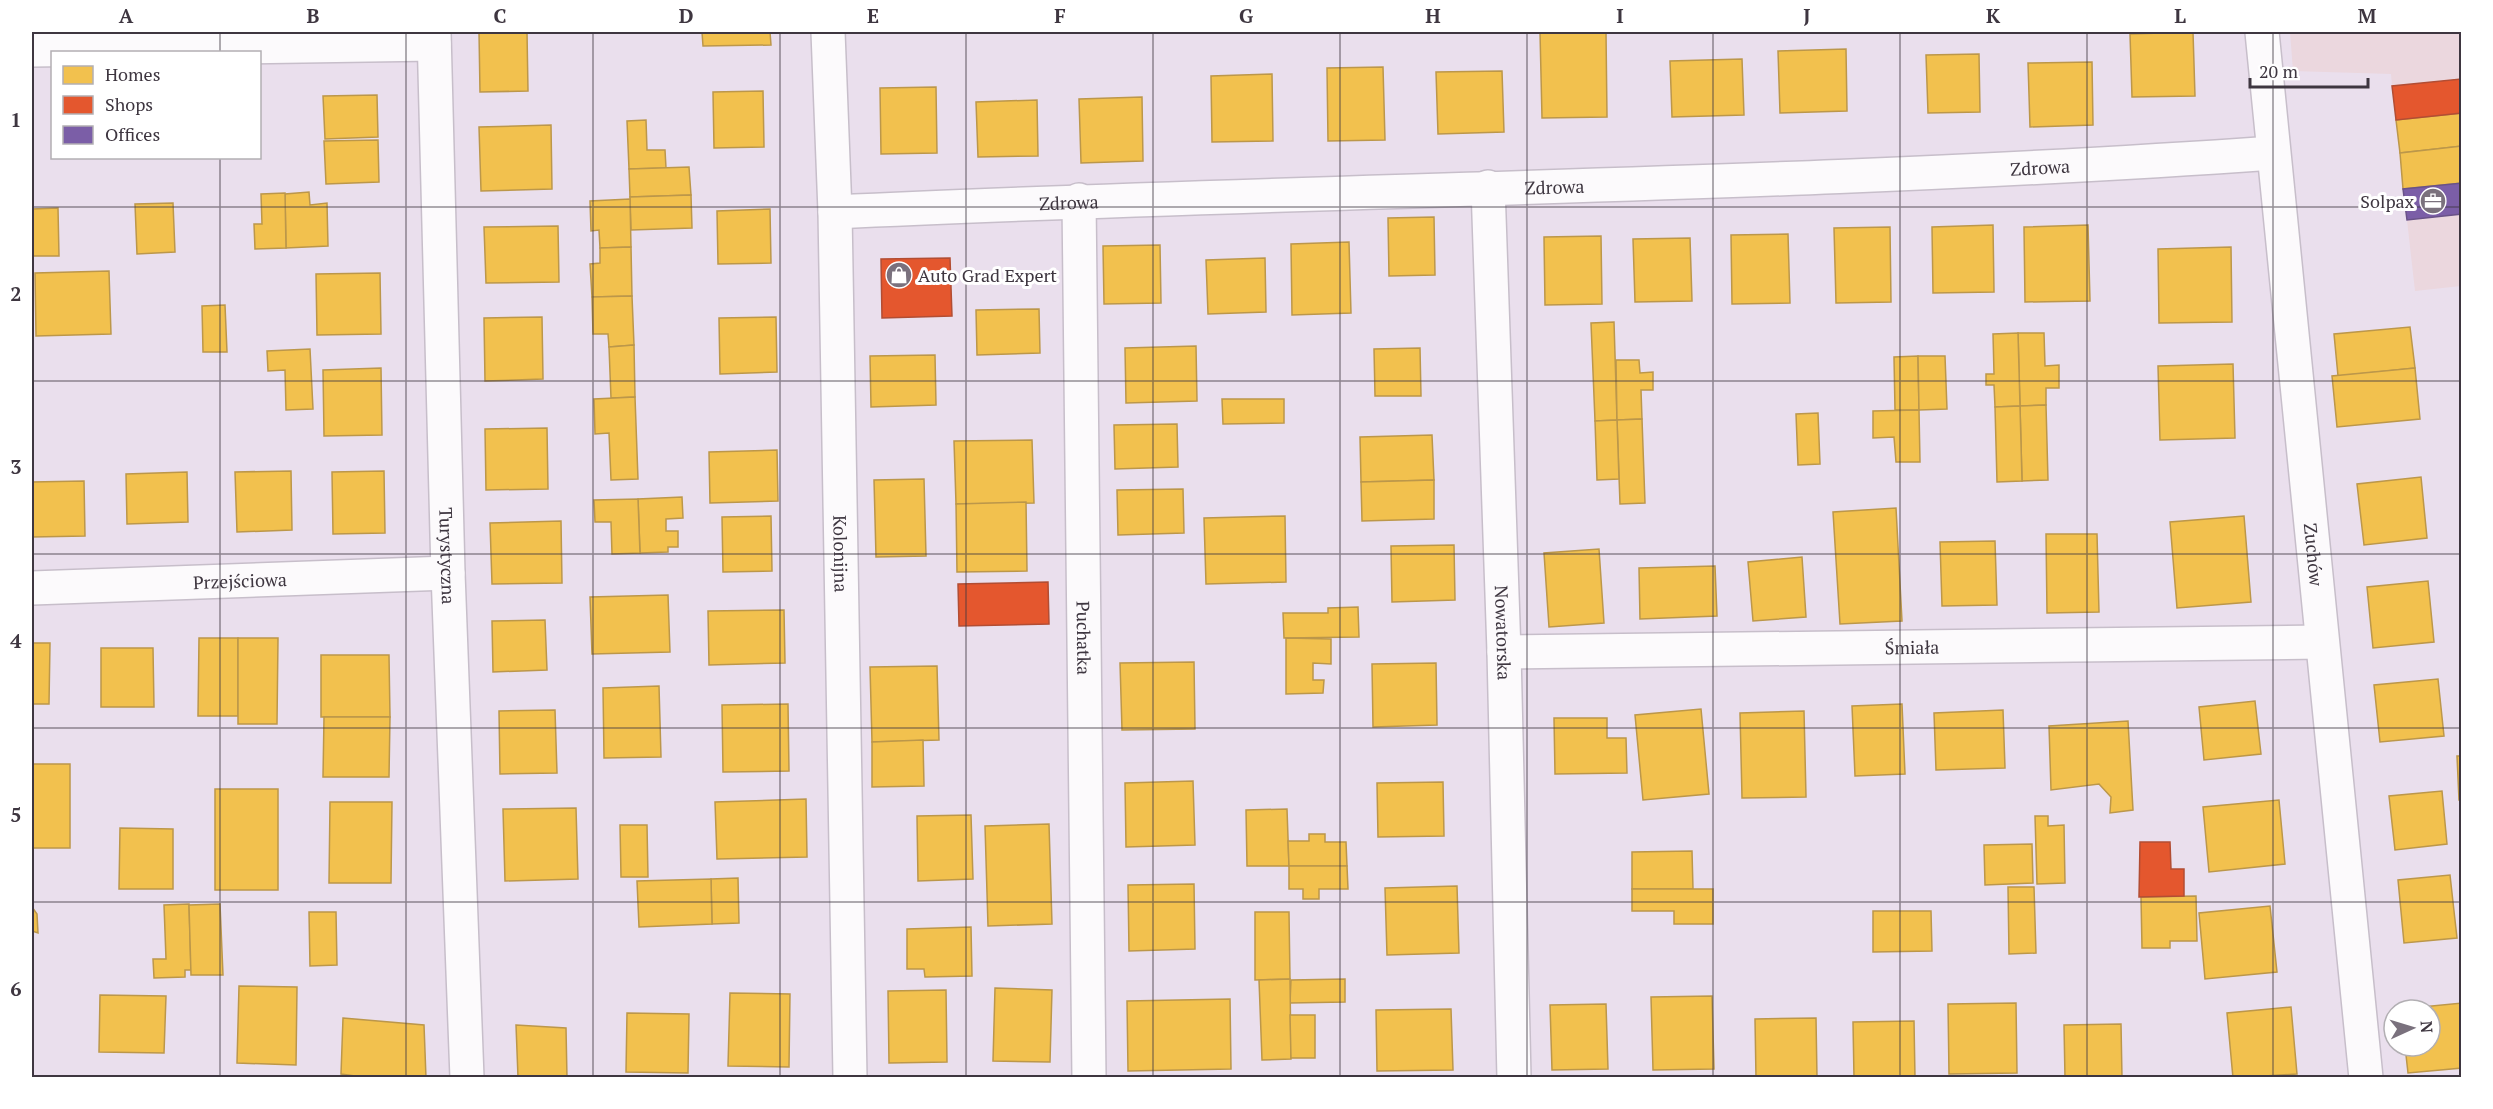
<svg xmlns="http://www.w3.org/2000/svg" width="2493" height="1109" font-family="'PT Serif',serif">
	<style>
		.commercial { fill: #ebd7de }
		.homes { fill: #f2c14e; stroke: #bc974a; stroke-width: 1.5 }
		.shops { fill: #e4572e; stroke: #b24d33; stroke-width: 1.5 }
		.offices { fill: #7b5ea7; stroke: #695288; stroke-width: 1.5 }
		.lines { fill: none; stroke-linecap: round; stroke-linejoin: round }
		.minor-casing { stroke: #c7beca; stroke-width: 36 }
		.minor { stroke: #fcfafc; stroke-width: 33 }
		.grid { fill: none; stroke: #3e3640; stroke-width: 1.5; stroke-opacity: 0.55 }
		.labels { text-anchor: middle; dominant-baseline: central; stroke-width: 6; stroke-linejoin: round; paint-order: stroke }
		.street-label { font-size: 18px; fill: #3e3640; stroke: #fff }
		.poi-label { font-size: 18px; fill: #3e3640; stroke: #fff; text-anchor: end }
		.neatline { fill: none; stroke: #3e3640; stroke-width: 2 }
		.grid-label { font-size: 20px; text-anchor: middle; font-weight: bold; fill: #3e3640 }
	</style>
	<rect width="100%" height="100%" fill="#eadfed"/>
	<!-- commercial -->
	<g class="commercial">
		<path d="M2290,32h171v49v-2l-69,7 -1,-12 -98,-3z"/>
		<path d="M2461,214v72l-46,5 -8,-71z"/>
	</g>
	<!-- homes -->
	<g class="homes">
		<path d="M479,32h48l1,59 -48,1z"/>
		<path d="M702,32h68l1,13 -68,1z"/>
		<path d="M1540,32h66l1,85 -65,1z"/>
		<path d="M2193,32l2,64 -63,1 -2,-63z"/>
		<path d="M1846,49l1,62 -67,2 -2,-62z"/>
		<path d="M1979,54l1,58 -52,1 -2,-58z"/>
		<path d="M1742,59l2,56 -72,2 -2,-56z"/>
		<path d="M2092,62l1,63 -63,2 -2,-64z"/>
		<path d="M1383,67l2,73 -57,1 -1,-73z"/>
		<path d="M1502,71l2,61 -66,2 -2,-62z"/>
		<path d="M1272,74l1,67 -61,1 -1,-66z"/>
		<path d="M936,87l1,66 -56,1 -1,-66z"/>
		<path d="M763,91l1,56 -50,1 -1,-56z"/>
		<path d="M377,95l1,42 -53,2 -2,-43z"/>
		<path d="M1142,97l1,64 -62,2 -2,-64z"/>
		<path d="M1037,100l1,56 -60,1 -2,-55z"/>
		<path d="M2462,113v33l-62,7 -4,-33z"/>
		<path d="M646,120l1,30h18l1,18 -37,1 -2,-48z"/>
		<path d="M551,125l1,64 -71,2 -2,-64z"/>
		<path d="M378,140l1,42 -53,2 -2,-43z"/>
		<path d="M2462,146v37l-59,6 -3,-36z"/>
		<path d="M689,167l2,28 -61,2 -1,-28z"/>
		<path d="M309,192l1,13 17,-2 1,43 -42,2 -1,-54z"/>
		<path d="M285,193l1,55 -31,1 -1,-25h8l-1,-30z"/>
		<path d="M691,195l1,33 -61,2 -1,-33z"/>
		<path d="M630,199l1,48 -31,1 -1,-18 -8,1 -1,-30z"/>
		<path d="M173,203l2,49 -38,2 -2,-50z"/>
		<path d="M58,208l1,48h-27v-47z"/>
		<path d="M770,209l1,54 -53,1 -1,-53z"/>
		<path d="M1434,217l1,58 -46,1 -1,-58z"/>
		<path d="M1993,225l1,67 -61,1 -1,-66z"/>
		<path d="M2088,225l2,76 -65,1 -1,-75z"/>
		<path d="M558,226l1,56 -73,1 -2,-56z"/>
		<path d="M1890,227l1,75 -55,1 -2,-75z"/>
		<path d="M1788,234l2,69 -58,1 -1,-69z"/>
		<path d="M1601,236l1,68 -57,1 -1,-68z"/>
		<path d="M1690,238l2,63 -57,1 -2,-63z"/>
		<path d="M1349,242l2,71 -59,2 -1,-71z"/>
		<path d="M1160,245l1,58 -57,1 -1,-58z"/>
		<path d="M631,247l1,49 -40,1 -2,-33 10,-1v-15z"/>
		<path d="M2231,247l1,75 -73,1 -1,-74z"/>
		<path d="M1265,258l1,54 -58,2 -2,-54z"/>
		<path d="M109,271l2,63 -75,2 -1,-63z"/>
		<path d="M380,273l1,61 -64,1 -1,-61z"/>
		<path d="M632,296l2,49 -25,2 -1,-13h-15l-1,-37z"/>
		<path d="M225,305l2,47h-24l-1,-46z"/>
		<path d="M1039,309l1,44 -63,2 -1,-45z"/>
		<path d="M542,317l1,62 -58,2 -1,-63z"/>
		<path d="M776,317l1,55 -57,2 -1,-56z"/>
		<path d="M1614,322l3,98 -22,1 -4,-98z"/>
		<path d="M2410,327l5,41 -77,8 -4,-42z"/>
		<path d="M2018,333h26l1,33 14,-1v23h-13v17l-26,1z"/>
		<path d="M2018,333l2,73 -25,1 -1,-22h-8v-11h8l-1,-40z"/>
		<path d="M634,345l1,52 -24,1 -2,-51z"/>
		<path d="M1196,346l1,55 -71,2 -1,-55z"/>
		<path d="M1420,348l1,48h-46l-1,-47z"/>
		<path d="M310,349l3,60 -27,1 -1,-40 -17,1 -1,-20z"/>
		<path d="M935,355l1,50 -65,2 -1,-51z"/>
		<path d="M1918,356l1,54h-24l-1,-53z"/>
		<path d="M1918,356h27l2,53 -28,1z"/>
		<path d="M1616,360h23l1,13 13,-1v18h-12l1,29 -25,1z"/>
		<path d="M2233,364l2,74 -75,2 -2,-74z"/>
		<path d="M381,368l1,67 -58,1 -1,-66z"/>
		<path d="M2415,368l5,51 -83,8 -5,-51z"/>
		<path d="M635,397l3,82 -27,1 -2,-47 -14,1 -1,-35z"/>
		<path d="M1222,399h62v24l-61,1z"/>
		<path d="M2046,405l2,75 -26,1 -2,-75z"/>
		<path d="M2020,406l2,75 -25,1 -2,-75z"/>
		<path d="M1919,410l1,52h-24l-2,-25 -21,1v-27z"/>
		<path d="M1818,413l2,51 -22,1 -2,-51z"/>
		<path d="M1642,419l3,84 -25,1 -3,-84z"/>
		<path d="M1617,420l2,59 -22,1 -2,-59z"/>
		<path d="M1177,424l1,43 -63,2 -1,-44z"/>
		<path d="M547,428l1,61 -62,1 -1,-61z"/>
		<path d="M1432,435l2,45 -73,2 -1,-45z"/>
		<path d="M1032,440l2,63 -78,1 -2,-63z"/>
		<path d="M777,450l1,51 -68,2 -1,-51z"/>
		<path d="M291,471l1,59 -55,2 -2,-60z"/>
		<path d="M384,471l1,62 -52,1 -1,-62z"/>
		<path d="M187,472l1,50 -61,2 -1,-50z"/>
		<path d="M2421,477l6,61 -63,7 -7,-61z"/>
		<path d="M924,479l2,77 -50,1 -2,-77z"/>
		<path d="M1434,480v39l-72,2 -1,-39z"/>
		<path d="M84,481l1,55 -53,1v-55z"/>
		<path d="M1183,489l1,44 -66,2 -1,-45z"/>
		<path d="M682,497l1,21 -17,1v12h12v16h-10v5l-28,1 -2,-54z"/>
		<path d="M638,499l2,54 -28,1 -1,-32h-16l-1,-22z"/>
		<path d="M1026,502l1,69 -70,1 -1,-68z"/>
		<path d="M1896,508l6,113 -62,3 -7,-112z"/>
		<path d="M771,516l1,55 -49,1 -1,-55z"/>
		<path d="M1285,516l1,66 -80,2 -2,-66z"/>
		<path d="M2244,516l7,86 -74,6 -7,-86z"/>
		<path d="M561,521l1,62 -70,1 -2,-61z"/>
		<path d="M2046,534h51l2,78 -52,1z"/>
		<path d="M1995,541l2,64 -55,1 -2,-64z"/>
		<path d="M1454,545l1,55 -63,2 -1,-56z"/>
		<path d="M1599,549l5,74 -55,4 -5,-74z"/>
		<path d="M1802,557l4,60 -53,4 -5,-59z"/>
		<path d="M1715,566l2,50 -77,3 -1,-51z"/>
		<path d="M2428,581l6,61 -61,6 -6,-61z"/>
		<path d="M668,595l2,57 -78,2 -2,-57z"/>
		<path d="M1358,607l1,30 -75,1 -1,-25h45v-5z"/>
		<path d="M784,610l1,53 -76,2 -1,-54z"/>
		<path d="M545,620l2,50 -54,2 -1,-51z"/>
		<path d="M199,638h39v78h-40z"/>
		<path d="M238,638h40l-1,86h-39z"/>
		<path d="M1286,638l45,1v25l-18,-1v17h11l-1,13 -37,1z"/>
		<path d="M32,643h18l-1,61h-17z"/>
		<path d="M101,648h52l1,59h-53z"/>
		<path d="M321,655h68l1,62h-69z"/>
		<path d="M1194,662l1,67 -73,1 -2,-67z"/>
		<path d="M1436,663l1,62 -64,2 -1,-63z"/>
		<path d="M937,666l2,74 -67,2 -2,-75z"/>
		<path d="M2438,679l6,57 -64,6 -6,-57z"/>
		<path d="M659,686l2,71 -57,1 -1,-70z"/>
		<path d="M2255,701l6,53 -57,6 -5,-53z"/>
		<path d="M788,704l1,67 -66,1 -1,-67z"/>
		<path d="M1902,704l3,70 -50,2 -3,-70z"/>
		<path d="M1701,709l8,85 -66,6 -8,-85z"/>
		<path d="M555,710l2,63 -57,1 -1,-63z"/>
		<path d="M2003,710l2,58 -69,2 -2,-57z"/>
		<path d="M1804,711l2,86 -64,1 -2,-85z"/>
		<path d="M324,717h66l-1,60h-66z"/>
		<path d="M1554,718h53v20h19l1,35 -72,1z"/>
		<path d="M2128,721l5,89 -23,3 1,-16 -12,-13 -48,6 -2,-64z"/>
		<path d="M923,740l1,46 -52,1v-45z"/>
		<path d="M2457,756h5v44h-3z"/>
		<rect x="32" y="764" width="38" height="84"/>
		<path d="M1193,781l2,64 -69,2 -1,-64z"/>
		<path d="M1443,782l1,54 -66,1 -1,-54z"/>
		<rect x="215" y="789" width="63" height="101"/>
		<path d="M2442,791l5,53 -52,6 -6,-54z"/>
		<path d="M806,799l1,58 -90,2 -2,-57z"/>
		<path d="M2279,800l6,64 -76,8 -6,-65z"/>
		<path d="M330,802h62l-1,81h-62z"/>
		<path d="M576,808l2,71 -73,2 -2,-72z"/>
		<path d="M1287,809l2,57h-42l-1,-56z"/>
		<path d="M971,815l2,64 -55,2 -1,-65z"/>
		<path d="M2035,816h13v10l16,-1 1,58 -28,1z"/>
		<path d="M1049,824l3,100 -64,2 -3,-100z"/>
		<path d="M620,825h27l1,52h-27z"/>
		<path d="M120,828l53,1v60h-54z"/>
		<path d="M1309,834h16v8h21l1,24h-58l-1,-25h21z"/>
		<path d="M2032,844l1,39 -48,2 -1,-40z"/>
		<path d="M1692,851l1,38h-61v-37z"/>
		<path d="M1289,866h58l1,23h-29v10h-16v-10h-14z"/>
		<path d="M2450,875l7,63 -53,5 -6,-63z"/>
		<path d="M738,878l1,45 -27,1 -1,-45z"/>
		<path d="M711,879l1,45 -73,3 -2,-46z"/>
		<path d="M1194,884l1,65 -66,2 -1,-66z"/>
		<path d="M1457,886l2,67 -72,2 -2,-67z"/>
		<path d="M2008,887h26l2,66 -27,1z"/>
		<path d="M1632,889h81v35h-39v-13h-42z"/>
		<path d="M2196,896l1,45h-27v7h-28l-1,-51z"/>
		<path d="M189,904l2,66h-6v7l-31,1 -1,-19h13l-2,-54z"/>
		<path d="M220,904l3,71h-32l-2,-70z"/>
		<path d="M2270,906l7,66 -72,7 -6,-66z"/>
		<path d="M32,907l5,7 1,19 -6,-2z"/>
		<path d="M1873,911h58l1,40 -59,1z"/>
		<path d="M309,912h27l1,53 -27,1z"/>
		<path d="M1255,912h34l1,67 -35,1z"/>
		<path d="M971,927l1,49 -47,1 -1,-8h-17v-40z"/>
		<path d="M1345,979v23l-55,1 1,-23z"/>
		<path d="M1259,980l31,-1 1,80 -29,1z"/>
		<path d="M239,986l58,1 -1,78 -59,-2z"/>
		<path d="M995,988l57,2 -2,72 -57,-1z"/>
		<path d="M946,990l1,72 -58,1 -1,-72z"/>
		<path d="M730,993l60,1 -1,73 -61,-1z"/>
		<path d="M100,995l66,1 -2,57 -65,-1z"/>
		<path d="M1712,996l2,73 -61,1 -2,-73z"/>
		<path d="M1230,999l1,70 -103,2 -1,-70z"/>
		<path d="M2016,1003l1,70 -68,1 -1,-70z"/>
		<path d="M2462,1003v65l-54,5 -3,-27h25v-36l-29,-1z"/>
		<path d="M1606,1004l2,65 -56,1 -2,-65z"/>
		<path d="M2291,1007l6,67 -64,4 -6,-65z"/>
		<path d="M1451,1009l2,61 -76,1 -1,-61z"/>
		<path d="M627,1013l62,1 -1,59 -62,-1z"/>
		<path d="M1290,1015h25v43h-24z"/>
		<path d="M343,1018l81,7 2,53h-57l-28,-4z"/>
		<path d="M1816,1018l1,60h-61l-1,-59z"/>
		<path d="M1914,1021l1,57h-61l-1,-56z"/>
		<path d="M2121,1024l1,54h-57l-1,-53z"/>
		<path d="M516,1025l50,3 1,50 -49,-1z"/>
	</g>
	<!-- shops -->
	<g class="shops">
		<path d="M2461,79l1,34 -66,7 -4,-34z"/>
		<path d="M950,258l2,58 -70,2 -1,-59z"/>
		<path d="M1048,582l1,42 -90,2 -1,-42z"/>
		<path d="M2140,842h30l1,27h13v27l-45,1z"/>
	</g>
	<!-- offices -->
	<path class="offices" d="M2462,183v31l-55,6 -4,-31z"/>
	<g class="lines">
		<defs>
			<g id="minor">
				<path id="s1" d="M434,32l14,541 19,505"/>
				<path id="s2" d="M828,32l7,180 15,866"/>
				<path id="s3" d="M2262,32l104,1046"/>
				<path d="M32,50l402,-6"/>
				<path id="s4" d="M1488,187l16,465 10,426"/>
				<path id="s5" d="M1079,200l10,878"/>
				<path id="s6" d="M835,212c479,-23 959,-25 1438,-59"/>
				<path id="s7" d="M32,588l416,-15"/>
				<path id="s8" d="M1504,652l817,-10"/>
			</g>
		</defs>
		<!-- minor casing -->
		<use href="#minor" class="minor-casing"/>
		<!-- minor -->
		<use href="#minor" class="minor"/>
	</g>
	<!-- grid -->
	<path class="grid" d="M220,32v20M406,32v1046M593,32v1046M780,32v1046M966,32v1046M1153,32v1046M1340,32v1046M1527,32v1046M1713,32v1046M1900,32v1046M2087,32v1046M2273,32v1046M220,158v920M32,207h2430M32,381h2430M32,554h2430M32,728h2430M32,902h2430"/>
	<!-- icons -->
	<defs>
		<symbol id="office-disc" viewBox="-11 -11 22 22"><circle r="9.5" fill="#7a717d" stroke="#fff"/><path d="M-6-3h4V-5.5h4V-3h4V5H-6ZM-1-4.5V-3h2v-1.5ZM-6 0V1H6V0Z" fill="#fff"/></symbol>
		<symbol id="shop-disc" viewBox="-11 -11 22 22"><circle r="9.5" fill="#7a717d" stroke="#fff"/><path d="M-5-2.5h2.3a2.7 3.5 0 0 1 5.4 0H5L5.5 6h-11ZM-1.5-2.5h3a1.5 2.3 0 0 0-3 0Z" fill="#fff"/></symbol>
	</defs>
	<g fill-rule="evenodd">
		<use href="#office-disc" x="2418" y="186" width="30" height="30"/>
		<use href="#shop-disc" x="884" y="260" width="30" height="30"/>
	</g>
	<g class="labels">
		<!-- street labels -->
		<g class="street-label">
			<text stroke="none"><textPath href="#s6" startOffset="1206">Zdrowa</textPath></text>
			<text stroke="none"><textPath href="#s6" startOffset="720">Zdrowa</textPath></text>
			<text stroke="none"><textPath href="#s6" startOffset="234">Zdrowa</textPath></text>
			<text stroke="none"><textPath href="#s2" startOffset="522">Kolonijna</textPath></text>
			<text stroke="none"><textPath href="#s1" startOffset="524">Turystyczna</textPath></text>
			<text stroke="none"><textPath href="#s3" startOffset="525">Zuchów</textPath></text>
			<text stroke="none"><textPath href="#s7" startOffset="208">Przejściowa</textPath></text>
			<text stroke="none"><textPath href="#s4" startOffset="446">Nowatorska</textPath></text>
			<text stroke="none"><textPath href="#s5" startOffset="438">Puchatka</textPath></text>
			<text stroke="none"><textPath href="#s8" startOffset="408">Śmiała</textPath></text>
		</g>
		<!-- poi labels -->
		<g class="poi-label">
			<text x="2414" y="201">Solpax</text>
			<text x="918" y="275" text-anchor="start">Auto Grad Expert</text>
		</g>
	</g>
	<!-- border -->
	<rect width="2493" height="1109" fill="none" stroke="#ffffff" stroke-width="66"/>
	<!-- legend -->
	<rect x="51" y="51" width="210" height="108" fill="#ffffff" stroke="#b2afb3" stroke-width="1.5"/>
	<rect x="63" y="66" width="30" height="18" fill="#f2c14e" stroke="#b2afb3" stroke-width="1.5"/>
	<text x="105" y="81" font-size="18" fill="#3e3640">Homes</text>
	<rect x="63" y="96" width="30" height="18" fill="#e4572e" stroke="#b2afb3" stroke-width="1.5"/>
	<text x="105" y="111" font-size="18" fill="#3e3640">Shops</text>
	<rect x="63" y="126" width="30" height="18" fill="#7b5ea7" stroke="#b2afb3" stroke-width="1.5"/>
	<text x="105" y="141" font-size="18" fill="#3e3640">Offices</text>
	<!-- north arrow -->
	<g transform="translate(2412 1028) rotate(86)"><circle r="28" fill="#ffffff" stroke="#b2afb3" stroke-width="1.5"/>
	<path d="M0-4.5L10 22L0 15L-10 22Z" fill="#7a717d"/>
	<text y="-9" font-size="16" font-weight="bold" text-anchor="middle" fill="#3e3640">N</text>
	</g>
	<!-- scale -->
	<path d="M2250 78v9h118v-9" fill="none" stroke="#3e3640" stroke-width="3"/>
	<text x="2259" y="78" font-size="18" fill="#3e3640" stroke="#ffffff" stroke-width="4.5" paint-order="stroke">20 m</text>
	<rect x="33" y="33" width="2427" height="1043" class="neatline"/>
	<g class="grid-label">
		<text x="126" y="23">A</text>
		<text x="313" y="23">B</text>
		<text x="500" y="23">C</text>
		<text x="686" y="23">D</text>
		<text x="873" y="23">E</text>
		<text x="1060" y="23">F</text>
		<text x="1246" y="23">G</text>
		<text x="1433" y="23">H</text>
		<text x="1620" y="23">I</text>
		<text x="1807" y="23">J</text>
		<text x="1993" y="23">K</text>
		<text x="2180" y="23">L</text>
		<text x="2367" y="23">M</text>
		<text x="16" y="127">1</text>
		<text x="16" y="301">2</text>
		<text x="16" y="474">3</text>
		<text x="16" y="648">4</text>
		<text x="16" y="822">5</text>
		<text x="16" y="996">6</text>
	</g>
</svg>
